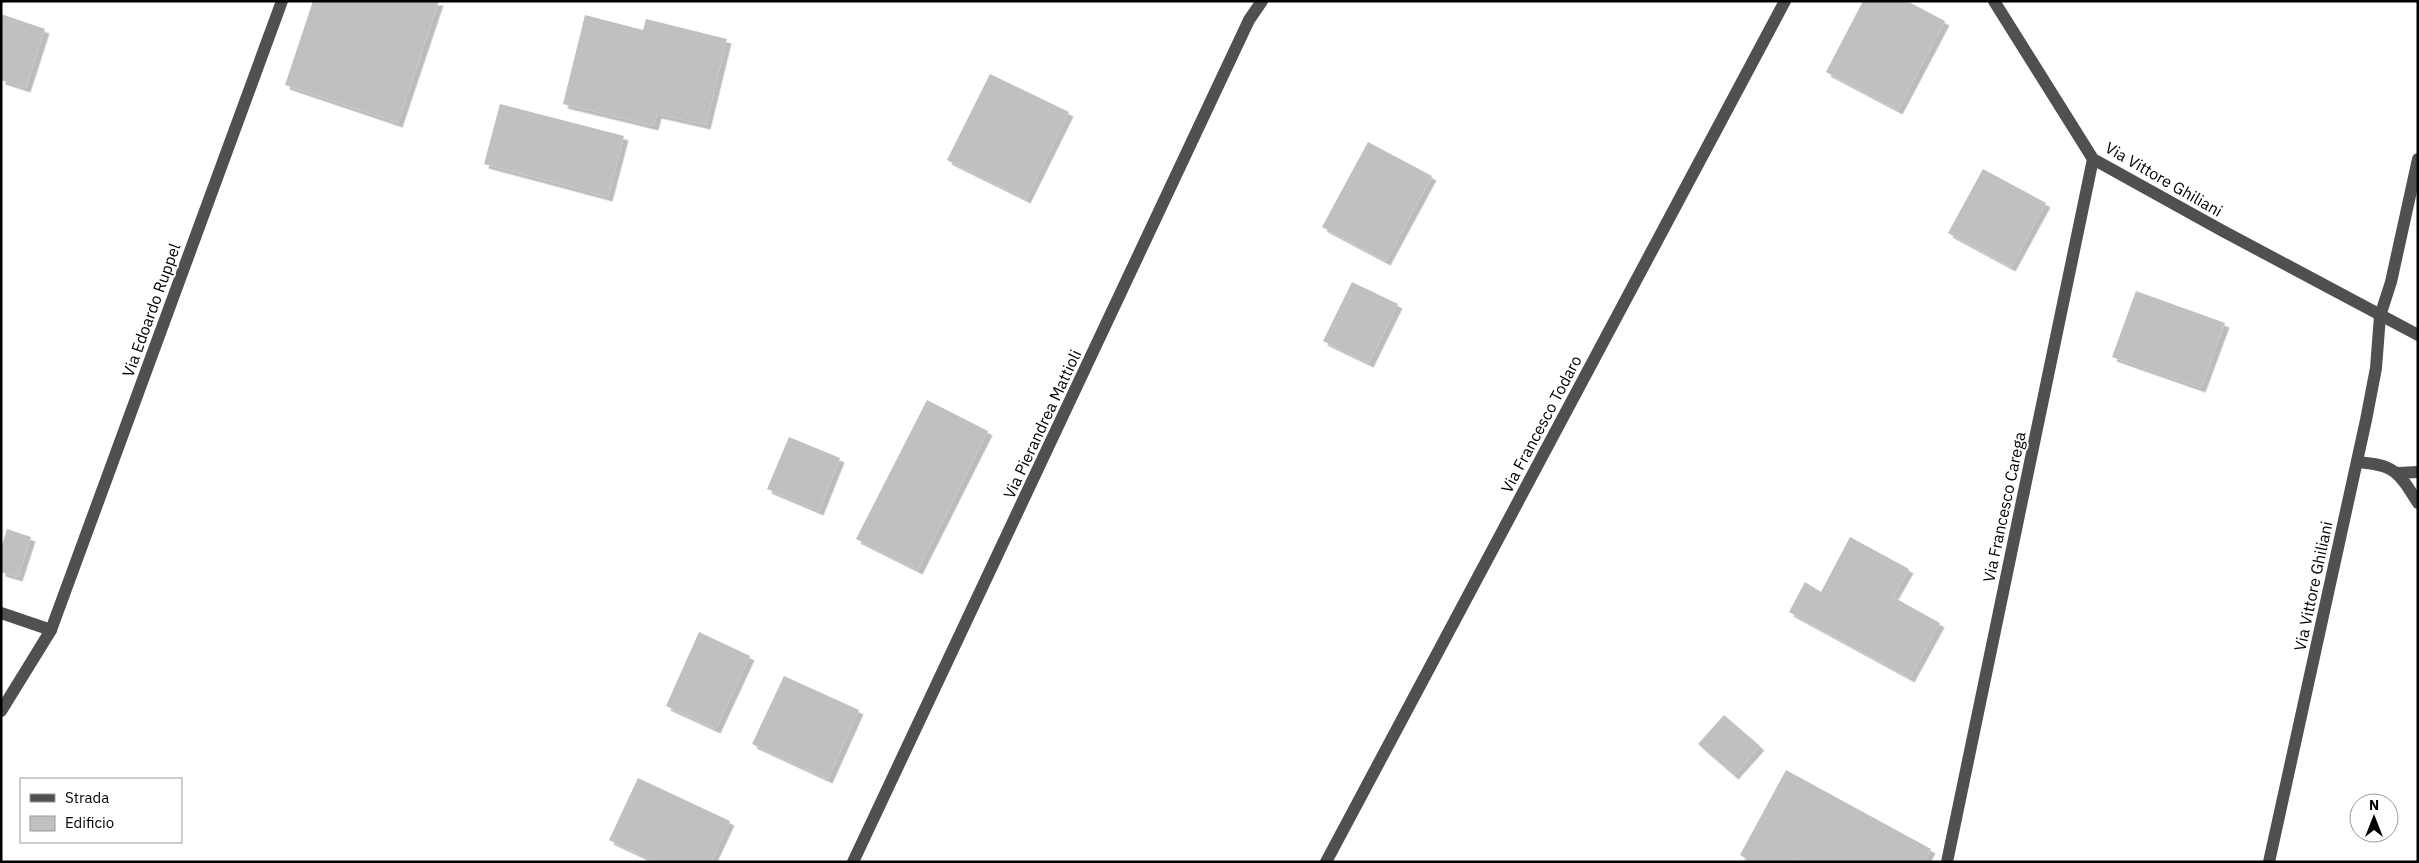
<svg xmlns="http://www.w3.org/2000/svg" width="2419" height="863" font-family="'IBM Plex Sans',sans-serif">
	<style>
		.building { fill: #c0c0c0; filter: url(#shadow) }
		.lines { fill: none; stroke-linecap: round; stroke-linejoin: round }
		.minor { stroke: #505050; stroke-width: 12 }
		.labels { text-anchor: middle; dominant-baseline: central; stroke-width: 4; stroke-linejoin: round; paint-order: stroke }
		.street-label { font-size: 16px; fill: #000; stroke: #fff }
	</style>
	<defs>
		<filter id="shadow"><feDropShadow dx="4.5" dy="4.5" stdDeviation="0" flood-color="#0004"/></filter>
	</defs>
	<rect width="100%" height="100%" fill="#fff"/>
	<!-- building -->
	<g class="building">
		<path d="M313,1h126l-41,122 -113,-38z"/>
		<path d="M1863,1h44l38,20 -47,89 -72,-38z"/>
		<path d="M1,14l44,15 -19,59 -25,-8z"/>
		<path d="M585,15l58,15 3,-11 81,20 -21,86 -49,-11 -3,12 -91,-22z"/>
		<path d="M990,74l79,38 -43,87 -79,-39z"/>
		<path d="M500,104l124,32 -16,61 -124,-33z"/>
		<path d="M1368,142l64,34 -46,85 -64,-34z"/>
		<path d="M1983,169l63,34 -35,64 -63,-34z"/>
		<path d="M1352,282l46,22 -29,59 -46,-22z"/>
		<path d="M2136,291l89,32 -24,65 -89,-31z"/>
		<path d="M927,400l61,31 -70,139 -62,-31z"/>
		<path d="M789,437l51,21 -21,53 -52,-22z"/>
		<path d="M7,529l24,8 -13,40 -17,-5v-23z"/>
		<path d="M1850,537l59,32 -16,28 47,26 -30,55 -121,-66 16,-30 16,10z"/>
		<path d="M699,632l51,24 -34,73 -50,-23z"/>
		<path d="M784,676l75,34 -31,69 -76,-35z"/>
		<path d="M1724,715l36,31 -26,29 -36,-31z"/>
		<path d="M1786,770l145,79 -7,13h-120l-8,-4 -2,4h-42l-12,-7z"/>
		<path d="M638,778l92,43 -19,41h-55l-47,-22z"/>
	</g>
	<g class="lines">
		<!-- minor -->
		<g class="minor">
			<path d="M1994,1l99,158 128,71 197,105"/>
			<path d="M2357,462c38,3 41,9 61,41"/>
			<path d="M2398,473l20,-1"/>
			<path d="M1,613l50,17"/>
			<path d="M1,711l50,-81 231,-629"/>
			<path d="M853,862l396,-842 13,-19"/>
			<path d="M1326,862l459,-861"/>
			<path d="M1947,862l146,-703"/>
			<path d="M2269,862l97,-442 10,-52 4,-52 11,-34 27,-123"/>
		</g>
	</g>
	<g class="labels">
		<!-- street labels -->
		<g class="street-label">
			<text transform="translate(2164 179) rotate(30)">Via Vittore Ghiliani</text>
			<text transform="translate(151 310) rotate(-70)">Via Edoardo Ruppel</text>
			<text transform="translate(1042 424) rotate(-65)">Via Pierandrea Mattioli</text>
			<text transform="translate(1541 424) rotate(-62)">Via Francesco Todaro</text>
			<text transform="translate(2004 507) rotate(-78)">Via Francesco Carega</text>
			<text transform="translate(2313 586) rotate(-78)">Via Vittore Ghiliani</text>
		</g>
	</g>
	<!-- border -->
	<rect width="2419" height="863" fill="none" stroke="#000000" stroke-width="5"/>
	<!-- legend -->
	<rect x="20" y="778" width="162" height="65" fill="#ffffff" stroke="#999999"/>
	<rect x="30" y="794" width="25" height="8" fill="#505050" stroke="#999999"/>
	<text x="65" y="803" font-size="15" fill="#000000">Strada</text>
	<rect x="30" y="816" width="25" height="15" fill="#c0c0c0" stroke="#999999"/>
	<text x="65" y="828" font-size="15" fill="#000000">Edificio</text>
	<!-- north arrow -->
	<g transform="translate(2374 818)"><circle r="24" fill="#ffffff" stroke="#999999"/>
	<path d="M0-4L9 19L0 12L-9 19Z" fill="#000000"/>
	<text y="-8" font-size="14" font-weight="bold" text-anchor="middle" fill="#000000">N</text>
	</g>
</svg>
